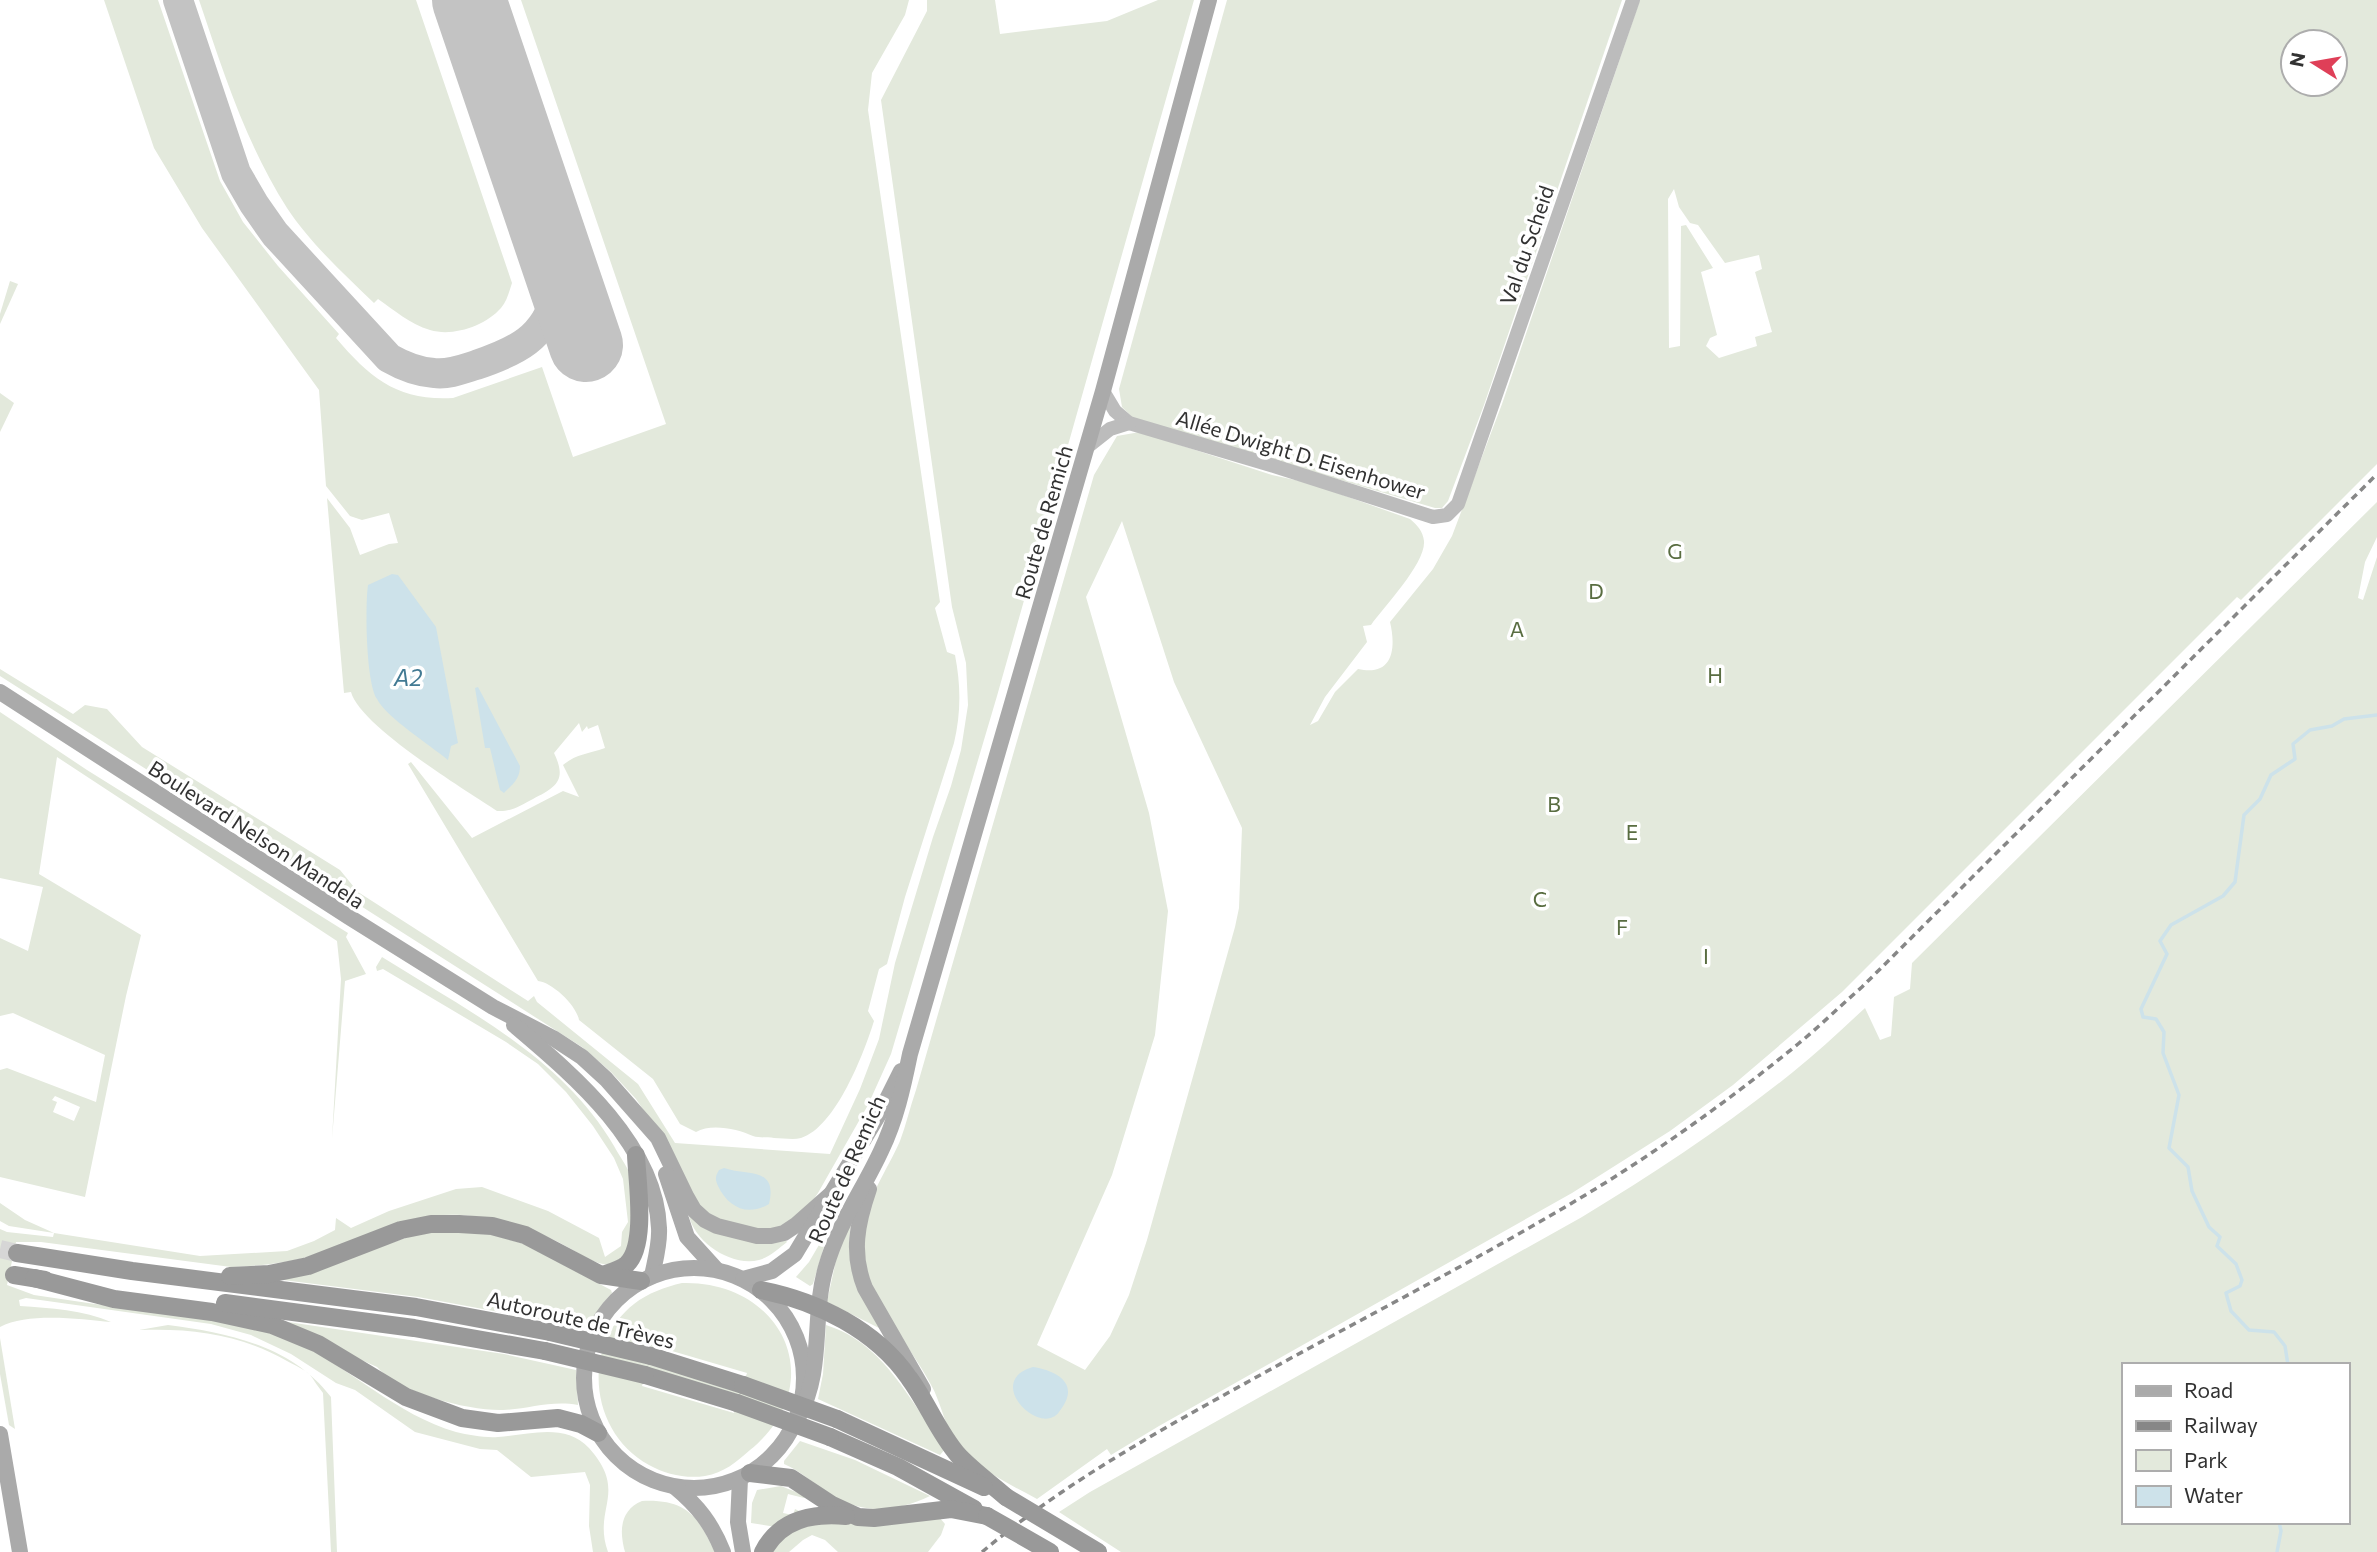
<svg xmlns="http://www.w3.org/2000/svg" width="2377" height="1552" font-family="Commissioner,sans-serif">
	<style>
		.green { fill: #e3e9dc; fill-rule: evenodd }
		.water { fill: #cde2ea }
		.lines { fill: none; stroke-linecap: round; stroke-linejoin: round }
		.stream { stroke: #cde2ea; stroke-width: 3.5 }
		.taxiway { stroke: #c3c3c3; stroke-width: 30 }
		.runway { stroke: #c3c3c3; stroke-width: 74 }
		.motorway-tunnel { stroke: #d6d6d6; stroke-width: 18; stroke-dasharray: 18 9; stroke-linecap: butt }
		.secondary { stroke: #bcbcbc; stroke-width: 14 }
		.primary { stroke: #aaa; stroke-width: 16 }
		.motorway { stroke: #999; stroke-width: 18 }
		.rail { stroke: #878787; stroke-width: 3.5; stroke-dasharray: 7 5; stroke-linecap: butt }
		.motorway-bridge { stroke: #999; stroke-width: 18 }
		.labels { text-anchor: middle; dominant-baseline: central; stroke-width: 7; stroke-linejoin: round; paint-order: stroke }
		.street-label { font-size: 21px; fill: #323232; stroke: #fff }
		.park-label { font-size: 21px; fill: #596d41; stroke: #fff }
		.water-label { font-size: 23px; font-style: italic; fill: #427a93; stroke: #fff }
	</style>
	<rect width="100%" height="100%" fill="#fff"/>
	<!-- green -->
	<g class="green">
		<path d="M104,0h54l62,181 23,41 35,44 61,68 -3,4c35,41 62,63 117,60l89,-31 31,90 93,-33 -145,-424h388l-4,15 -33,58 -4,37 72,492 -5,6 12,44 8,3c6,31 6,58 -1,88l-49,154 -18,67 -8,5 -11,42 6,10c-10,32 -38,106 -73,117 -8,2 -18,0 -27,0 -6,-1 -15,0 -21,-2 -15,-7 -42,-13 -57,-4l-16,-8 -27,-45 -74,-59c-2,-14 -27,-38 -41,-39l-130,-217 3,-2 61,76 91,-47 16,6 -16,-32c13,-11 25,-11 42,-17l-7,-23 -10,4 -1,-3 -5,6 -3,-9 -25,30c13,27 3,34 -21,46 -13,7 -22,13 -36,12 -33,-22 -137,-85 -146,-119l-7,1 -17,-195 23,30 10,27 29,-11 9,-1 -9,-30 -27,7 -12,-4 -24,-30 -7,-96 -117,-162 -48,-80z"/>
		<path d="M199,0h217l96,283c-3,9 -5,18 -11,25 -16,18 -48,29 -71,22 -20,-6 -36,-20 -52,-31l-4,4c-30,-29 -64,-60 -87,-95 -41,-64 -64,-137 -88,-208z"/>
		<path d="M927,0h68l5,34 107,-13 51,-21h36l-197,696 -106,358 -23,51 -50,88 -9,13 -17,16 -24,10 -51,-11 -19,-15 -36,-69 -26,-38 -25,-27 -29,-25 -582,-371v-7l73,45 12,-9 22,4 35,38 198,123 18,22 170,109 6,-5 3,6 101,82 37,59 155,11 30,-65 19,-50 16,-76 38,-126 18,-51 10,-36 7,-45 -2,-42 -14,-56 -71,-507 46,-89z"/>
		<path d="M1227,0h395l-138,405 -36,96 -6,7h-7l-301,-89 -12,-12 -3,-18z"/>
		<path d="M1640,0h737v464l-136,136 -4,-3 -395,395 -109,93 -63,46 -98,62 -413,233 -48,29 -4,-6 -70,50c-26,-14 -54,-27 -75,-50 -18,-19 -19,-44 -32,-66 -28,-52 -72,-89 -66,-153 3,-34 23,-59 36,-89 6,-16 10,-34 16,-51l178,-615 23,-39 23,-4 132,43 37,8 101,36c7,6 13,12 14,22 2,22 -40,66 -53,84l-8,1 4,16 -42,55 -15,28 8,-4 17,-29 23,-23c36,8 38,-22 32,-47l43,-53 19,-33 50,-132zM2293,42h42v42h-42zM1674,189l5,18 11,16 8,2 27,38 34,-8 3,14 -7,3 17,60 -17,5 2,9 -38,12 -13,-12 4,-8 7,-3 -16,-63 12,-4 -27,-43 -5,1 -1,120 -11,2 -1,-149zM1122,521l52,161 68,146 -3,80 -4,19 -88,313 -18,55 -19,41 -25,34 -48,-25 75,-170 43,-140 13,-124 -19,-98 -63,-216z"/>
		<path d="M10,281l8,3 -18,40v-10z"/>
		<path d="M0,393l14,10 -14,29z"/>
		<path d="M2377,502v35l-12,25 -7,36 5,2 14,-43v995h-1256l-62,-40 31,-20 492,-275c73,-44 144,-91 211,-145 25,-20 48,-42 72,-64l15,32 11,-4 3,-39 16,-8 2,-26zM2123,1365h224v157h-224z"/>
		<path d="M0,712l87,58 261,163 -2,4 20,37 -21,7 -13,158 9,-160 -4,-38 -280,-184 -18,117 102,61 -15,61 -41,201 -85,-20v-107l7,-2 89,34 9,-47 -92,-42 -13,3v-78l28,13 15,-64 -43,-9zM55,1096l25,11 -6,14 -21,-9 4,-10 -5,-2z"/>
		<path d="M382,957c84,53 180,100 232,189 5,9 12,19 16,28 7,21 1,57 0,80 -5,3 -12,9 -18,10 -12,3 -29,-8 -39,-14 -34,-20 -71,-32 -111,-35 -53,-4 -97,25 -147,40 -28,8 -55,11 -84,12l-190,-25h-25l-9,43 27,10c38,6 77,11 116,16 48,6 100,9 145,30 55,27 102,74 161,91 13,3 29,6 42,5 30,-2 67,-15 91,11 40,45 3,60 19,104h-15l-4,-26 1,-41 -5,-13 -54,5 -34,-27 -17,-1 -65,-17 -60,-42 -19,-7 -45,-29 -40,-19 -40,-11 -185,-26 -7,2 1,6c30,2 64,4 91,16 -31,-3 -83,-10 -111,5v-98l7,3 46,5 1,-4 -45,-7 -9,-5v-18l25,17 29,13 146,23 87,-5 27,-10 21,-11 1,-12 15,10 38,-17 67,-22 26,-2 66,24 51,27 6,19 16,-11 1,-14 6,-10 -5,-43 -9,-21 -21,-32 -27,-34 -28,-28 -32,-22 -123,-73 -6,2 -1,-4z"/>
		<path d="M689,1216l95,22 3,4c-9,7 -17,15 -28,18 -28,7 -64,-18 -70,-44z"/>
		<path d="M851,1224c-7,43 10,67 28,104l-52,-26 11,-51z"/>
		<path d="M830,1226l-17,58 -3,2 -14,-9 13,-15z"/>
		<path d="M432,1229l59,5 33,10 87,46 1,3 -9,10 -16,25 -169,-31 -135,-17z"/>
		<path d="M682,1283c100,-3 150,100 68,167 -14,12 -26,23 -45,26 -19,3 -40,-2 -56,-11 -59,-32 -69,-119 -15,-161 14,-11 31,-17 48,-21zM655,1346l92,27 -6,18 -92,-28zM647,1368l92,29 -5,16 -92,-27z"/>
		<path d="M288,1322l216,32 72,16 2,35c-27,-5 -49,4 -75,5 -35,1 -103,-17 -126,-43l-91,-41z"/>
		<path d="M168,1325c61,8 124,21 163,72l6,155h-6l-8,-159c-5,-6 -9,-13 -13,-18 -6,-6 -16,-10 -23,-14 -47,-27 -95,-33 -148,-31z"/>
		<path d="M826,1325c60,19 83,77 120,123l-6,7 -122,-56 5,-25z"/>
		<path d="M0,1338l15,91 -6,-4 -9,-51z"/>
		<path d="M800,1441l55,19 75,36c-36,17 -71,19 -105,-5 -14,-10 -25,-20 -41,-27v-3z"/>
		<path d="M781,1486l25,10 -2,2 -16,-4 -5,19 10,2 2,-6 4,2 -23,16 -25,-4 1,-20 5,-13z"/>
		<path d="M642,1501c44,-2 56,15 73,51h-90c-6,-21 -5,-42 17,-51z"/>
		<path d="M939,1517l6,7 -4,11 -13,17h-90l-13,-12 -13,-5 -9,5 -14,12h-20l20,-22 30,-10 56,6z"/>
	</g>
	<!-- water -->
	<g class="water">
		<path d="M392,574l6,1 38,52 22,116 -7,3 -3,14c-18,-15 -61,-42 -71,-61 -11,-17 -12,-93 -9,-114z"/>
		<path d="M478,687l42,79c0,13 -7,18 -16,27l-4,-3 -10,-42h-5l-10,-60z"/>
		<path d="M724,1168c23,8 54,-2 45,36 -22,13 -41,3 -51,-18 -3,-7 -3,-9 1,-16z"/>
		<path d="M1033,1367c26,4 48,18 26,45 -19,26 -76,-31 -26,-45z"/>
	</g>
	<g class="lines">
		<!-- stream -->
		<g class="stream">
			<path d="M2288,1365l-3,-19 -11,-14 -25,-2 -18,-19 -5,-18 14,-7 2,-6 -6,-16 -19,-18 3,-9 -11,-10 -17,-36 -4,-24 -19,-19 10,-53 -16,-42 1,-21 -8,-13 -13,-2 -2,-8 26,-55 -7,-13 11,-16 52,-29 12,-14 9,-67 16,-16 11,-24 24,-16 -2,-15 17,-14 22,-4 12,-7 33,-4"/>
			<path d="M2277,1552l4,-21 -2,-9"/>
		</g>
		<!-- taxiway -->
		<path class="taxiway" d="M178,0l58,173 18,31 21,30 114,124c14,8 28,14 45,15 15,2 29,-4 42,-8 39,-13 70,-27 80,-71 6,-23 -4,-47 -11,-69"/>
		<!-- runway -->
		<path class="runway" d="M469,0l117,345"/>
		<!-- motorway-tunnel -->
		<path class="motorway-tunnel" d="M0,1249l17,4"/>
		<!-- secondary -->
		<g class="secondary">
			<path d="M1103,391l12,20 14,12 145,43 159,51 14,-2 11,-11 175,-504"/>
			<path d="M1086,448l24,-19 19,-6"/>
		</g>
		<!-- primary -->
		<g class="primary">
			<path d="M0,692l349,225 144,90 60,31 29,19 24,22 52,59 28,58 8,14 11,10 12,6 40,10h14l13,-3 12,-8 35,-31"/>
			<path d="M514,1025c59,50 142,119 145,203 1,16 -4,33 -7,48"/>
			<path d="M666,1174l21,63 29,32"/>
			<path d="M869,1189c-12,35 -18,64 -4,99l58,101"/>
			<circle cx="694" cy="1378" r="110"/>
			<path d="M743,1279l29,-8 23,-17 86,-143 20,-40"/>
			<path d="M798,1418c27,-49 13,-100 28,-151 12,-43 37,-77 55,-116 15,-31 22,-63 29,-97l193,-663 106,-391"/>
			<path d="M0,1434l20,118"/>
			<path d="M740,1479l-2,43 5,30"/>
			<path d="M675,1487c23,19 37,37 48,65"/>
		</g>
		<!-- motorway -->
		<g class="motorway">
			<path d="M17,1253l115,18 284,36 134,25"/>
			<path d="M14,1275l31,5"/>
			<path d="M602,1275c9,-3 18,-5 25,-11 20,-19 10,-83 9,-109"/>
			<path d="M230,1276l39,-2 39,-8 93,-36 30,-6h28l33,2 33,9 76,40 40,6"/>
			<path d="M34,1278l80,21 98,13 60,13 46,19 88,53 56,21 36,5 60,-5 23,6 17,9"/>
			<path d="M761,1290c56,11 115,40 148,88 18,24 29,54 49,77 14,15 32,28 48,42"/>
			<path d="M225,1303l189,25 131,23"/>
			<path d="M651,1356l92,29"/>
			<path d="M645,1375l92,28"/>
			<path d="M837,1419l147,68"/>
			<path d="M830,1437l68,30 76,42"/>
			<path d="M750,1473l41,5 41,27 26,12 16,1 77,-9 36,7"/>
			<path d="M763,1552c17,-33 49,-39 83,-36"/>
		</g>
		<!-- rail -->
		<path class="rail" d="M982,1552c80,-67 171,-118 262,-168 120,-67 244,-129 361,-201 67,-42 132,-89 193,-139 22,-18 42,-38 64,-57l515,-513"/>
		<!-- motorway-bridge -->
		<g class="motorway-bridge">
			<path d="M550,1332l101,24"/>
			<path d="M545,1351l100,24"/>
			<path d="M743,1385l94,34"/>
			<path d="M737,1403l93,34"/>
			<path d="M1006,1497l92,55"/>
			<path d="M987,1516l63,36"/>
		</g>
	</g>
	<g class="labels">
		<!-- street labels -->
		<g class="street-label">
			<text transform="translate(1526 245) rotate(-71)">Val du Scheid</text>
			<text transform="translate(1301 454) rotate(17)">Allée Dwight D. Eisenhower</text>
			<text transform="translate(1043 522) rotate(-74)">Route de Remich</text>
			<text transform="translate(257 834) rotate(33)">Boulevard Nelson Mandela</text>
			<text transform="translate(846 1169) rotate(-66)">Route de Remich</text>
			<text transform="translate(581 1319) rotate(13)">Autoroute de Trèves</text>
		</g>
		<!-- park labels -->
		<g class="park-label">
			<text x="1675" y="550">G</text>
			<text x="1596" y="590">D</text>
			<text x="1517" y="628">A</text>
			<text x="1715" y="674">H</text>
			<text x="1554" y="803">B</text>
			<text x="1632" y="831">E</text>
			<text x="1540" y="898">C</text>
			<text x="1622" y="926">F</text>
			<text x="1706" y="955">I</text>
		</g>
		<!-- water labels -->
		<g class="water-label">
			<text x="408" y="677">A2</text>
		</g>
	</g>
	<!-- legend -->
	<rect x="2122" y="1363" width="228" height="161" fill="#ffffff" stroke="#adadad" stroke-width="2"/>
	<rect x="2136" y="1386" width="35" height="10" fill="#aaaaaa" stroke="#adadad" stroke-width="2"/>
	<text x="2184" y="1398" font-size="21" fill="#323232">Road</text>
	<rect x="2136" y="1421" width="35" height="10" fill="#878787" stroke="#adadad" stroke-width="2"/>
	<text x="2184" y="1433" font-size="21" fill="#323232">Railway</text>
	<rect x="2136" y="1450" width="35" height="21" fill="#e3e9dc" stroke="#adadad" stroke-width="2"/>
	<text x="2184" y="1468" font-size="21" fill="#323232">Park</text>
	<rect x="2136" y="1486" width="35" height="21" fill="#cde2ea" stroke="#adadad" stroke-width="2"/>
	<text x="2184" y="1503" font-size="21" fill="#323232">Water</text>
	<!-- north arrow -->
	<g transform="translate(2314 63) rotate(281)"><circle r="33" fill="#ffffff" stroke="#adadad" stroke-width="2"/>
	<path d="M0-5L12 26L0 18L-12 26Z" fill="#df3f58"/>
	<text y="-10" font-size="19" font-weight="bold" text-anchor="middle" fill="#323232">N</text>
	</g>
</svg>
